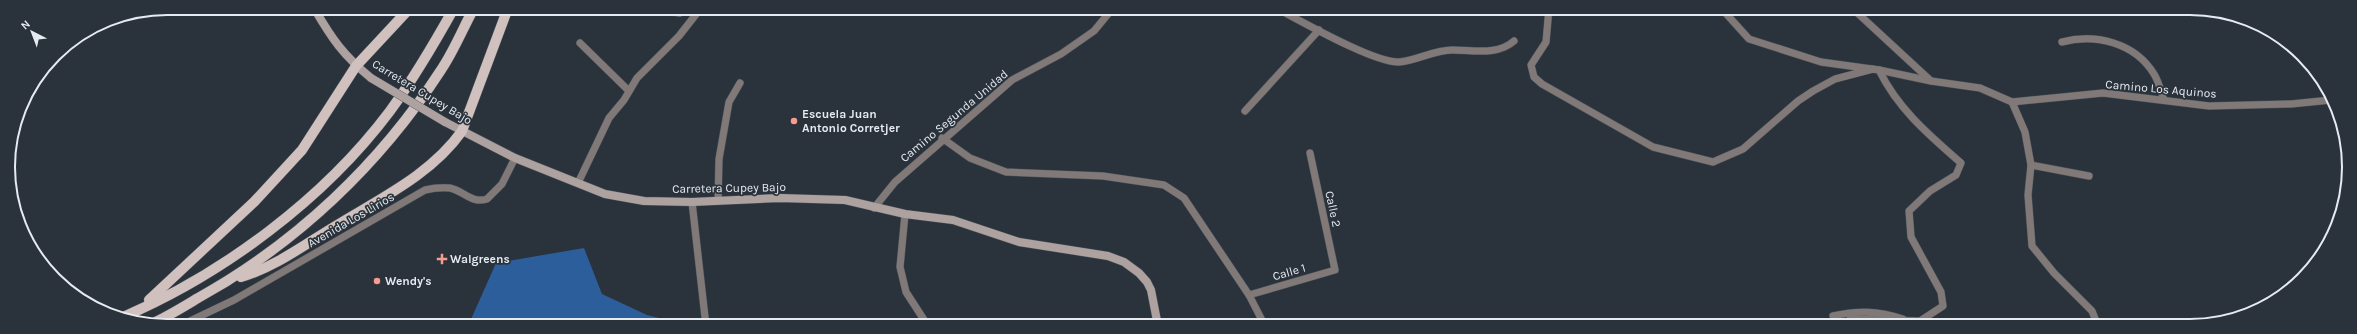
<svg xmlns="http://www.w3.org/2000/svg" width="2357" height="334" font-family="Karla,sans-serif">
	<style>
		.forest { fill: #2c5e9b }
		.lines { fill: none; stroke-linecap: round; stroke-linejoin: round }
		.street-casing { stroke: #485058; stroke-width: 8 }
		.secondary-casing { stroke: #485058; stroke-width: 9 }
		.primary-casing { stroke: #485058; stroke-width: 11 }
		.street { stroke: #807978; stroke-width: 7 }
		.secondary { stroke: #ada2a0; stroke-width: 8 }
		.primary { stroke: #d0c1bf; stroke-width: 10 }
		.secondary-bridge-casing { stroke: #485058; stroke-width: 9; stroke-linecap: butt }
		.secondary-bridge { stroke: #ada2a0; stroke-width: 8 }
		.poi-dot { fill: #f59c91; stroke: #2a323b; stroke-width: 1.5 }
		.labels { text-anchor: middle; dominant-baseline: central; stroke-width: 3.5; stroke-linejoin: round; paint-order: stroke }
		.street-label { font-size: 12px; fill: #e6ebf1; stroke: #2a323b }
		.poi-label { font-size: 12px; font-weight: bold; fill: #e6ebf1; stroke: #2a323b; text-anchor: start }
		.rim { fill: none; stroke: #e6ebf1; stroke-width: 2 }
	</style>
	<rect width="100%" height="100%" fill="#2a323b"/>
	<!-- forest -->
	<path class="forest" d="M584,248l18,46 45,21 37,9v2h-216l28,-63z"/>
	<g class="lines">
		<defs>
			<g id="street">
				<path d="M642,8l38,5 6,-5"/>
				<path d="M1276,8c25,13 98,55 123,54 17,-1 35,-12 53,-12 21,0 45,6 62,-9"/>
				<path d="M1549,8l-3,34 -15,23 3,12 8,7 111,63 60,15 30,-13 55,-48 15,-10 22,-12 38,-10"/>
				<path d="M1721,8l28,31 72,23 58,8 52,11"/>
				<path d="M1852,8l79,73 49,7 32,14 13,30 6,33 -3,30 4,51 22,27 38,38 6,15"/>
				<path d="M2062,42c34,-9 73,1 92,32 5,8 7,18 10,26"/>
				<path d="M580,43l49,48"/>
				<path d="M54,56l1,-1"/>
				<path d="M2012,102l91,-9 106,13 82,-2 40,-4"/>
				<path d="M1245,111l74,-81"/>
				<path d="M942,138l28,20 36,14 97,4 61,9 20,13 65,97 16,31"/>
				<path d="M2031,165l58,11"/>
				<path d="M578,183l31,-65 15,-18 13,-22 42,-42 22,-28"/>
				<path d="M718,201l1,-42 10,-57 11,-19"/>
				<path d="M692,202l14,124"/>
				<path d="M874,208l21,-26 117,-102 49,-26 33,-23 19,-23"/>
				<path d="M905,214l-5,53 6,25 22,34"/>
				<path d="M1249,295l86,-25 -25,-117"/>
				<path d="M1833,316c25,-6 45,-5 70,3"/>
				<path d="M186,326l4,-5 44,-21 191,-110c8,-2 16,-3 25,-2 14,3 22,16 37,11l15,-15 13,-26"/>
				<path d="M1845,326l5,-7 70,2 23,-15 -2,-14 -30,-55 -2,-26 21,-20 26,-16 5,-12c-32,-28 -63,-54 -82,-93"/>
			</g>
			<g id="secondary">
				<path d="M314,8c18,31 29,47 57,70"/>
				<path d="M445,122l70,36 90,36 39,7 48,1 88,-4 65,2 60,14 48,6 66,22 89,14 16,6 15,11 8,9 4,8 7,36"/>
			</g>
			<g id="primary">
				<path d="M241,277c34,-10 63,-32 93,-50 45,-28 97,-52 128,-96l46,-123"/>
				<path d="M149,300l105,-98 48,-52 54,-84 54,-58"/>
				<path d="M123,317c100,-43 201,-118 267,-206 24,-33 44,-67 64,-103"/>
				<path d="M151,324c16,-7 32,-17 47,-26 99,-55 182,-134 243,-228 13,-19 22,-42 33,-62"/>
			</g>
		</defs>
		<!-- street casing -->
		<use href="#street" class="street-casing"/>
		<!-- secondary casing -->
		<use href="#secondary" class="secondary-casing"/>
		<!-- primary casing -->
		<use href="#primary" class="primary-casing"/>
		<!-- street -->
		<use href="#street" class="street"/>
		<!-- secondary -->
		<use href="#secondary" class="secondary"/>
		<!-- primary -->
		<use href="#primary" class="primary"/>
		<defs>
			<path id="secondary-bridge" d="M371,78l74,44"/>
		</defs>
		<!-- secondary-bridge casing -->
		<use href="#secondary-bridge" class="secondary-bridge-casing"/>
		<!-- secondary-bridge -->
		<use href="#secondary-bridge" class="secondary-bridge"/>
	</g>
	<!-- markers -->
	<g class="poi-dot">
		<circle cx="794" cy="121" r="4"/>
		<path d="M440 253h4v4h4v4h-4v4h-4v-4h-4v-4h4z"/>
		<circle cx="377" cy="281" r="4"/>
	</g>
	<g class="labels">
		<!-- street labels -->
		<g class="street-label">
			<text transform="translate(2161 89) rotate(5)">Camino Los Aquinos</text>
			<text transform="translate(422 92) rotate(31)">Carretera Cupey Bajo</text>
			<text transform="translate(954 116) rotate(-40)">Camino Segunda Unidad</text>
			<text transform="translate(729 188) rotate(-1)">Carretera Cupey Bajo</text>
			<text transform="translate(1333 209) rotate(78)">Calle 2</text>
			<text transform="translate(351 220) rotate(-30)">Avenida Los Lirios</text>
			<text transform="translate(1289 272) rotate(-16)">Calle 1</text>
		</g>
		<!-- poi labels -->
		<g class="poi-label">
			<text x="802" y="114">Escuela Juan<tspan x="802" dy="14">Antonio Corretjer</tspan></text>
			<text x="450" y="259">Walgreens</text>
			<text x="385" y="281">Wendy's</text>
		</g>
	</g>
	<!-- crop -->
	<path d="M0 0H2357V334H0ZM167 15H2190A152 152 0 0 1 2342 167V167A152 152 0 0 1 2190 319H167A152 152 0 0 1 15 167V167A152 152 0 0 1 167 15Z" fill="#2a323b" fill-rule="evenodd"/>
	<path class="rim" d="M167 15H2190A152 152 0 0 1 2342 167V167A152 152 0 0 1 2190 319H167A152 152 0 0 1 15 167V167A152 152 0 0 1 167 15Z"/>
	<!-- north arrow -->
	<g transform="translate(32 32) rotate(318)" stroke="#2a323b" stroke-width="3" paint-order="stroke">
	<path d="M0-3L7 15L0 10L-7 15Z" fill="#e6ebf1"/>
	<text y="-6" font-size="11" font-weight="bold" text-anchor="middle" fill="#e6ebf1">N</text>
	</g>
</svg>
